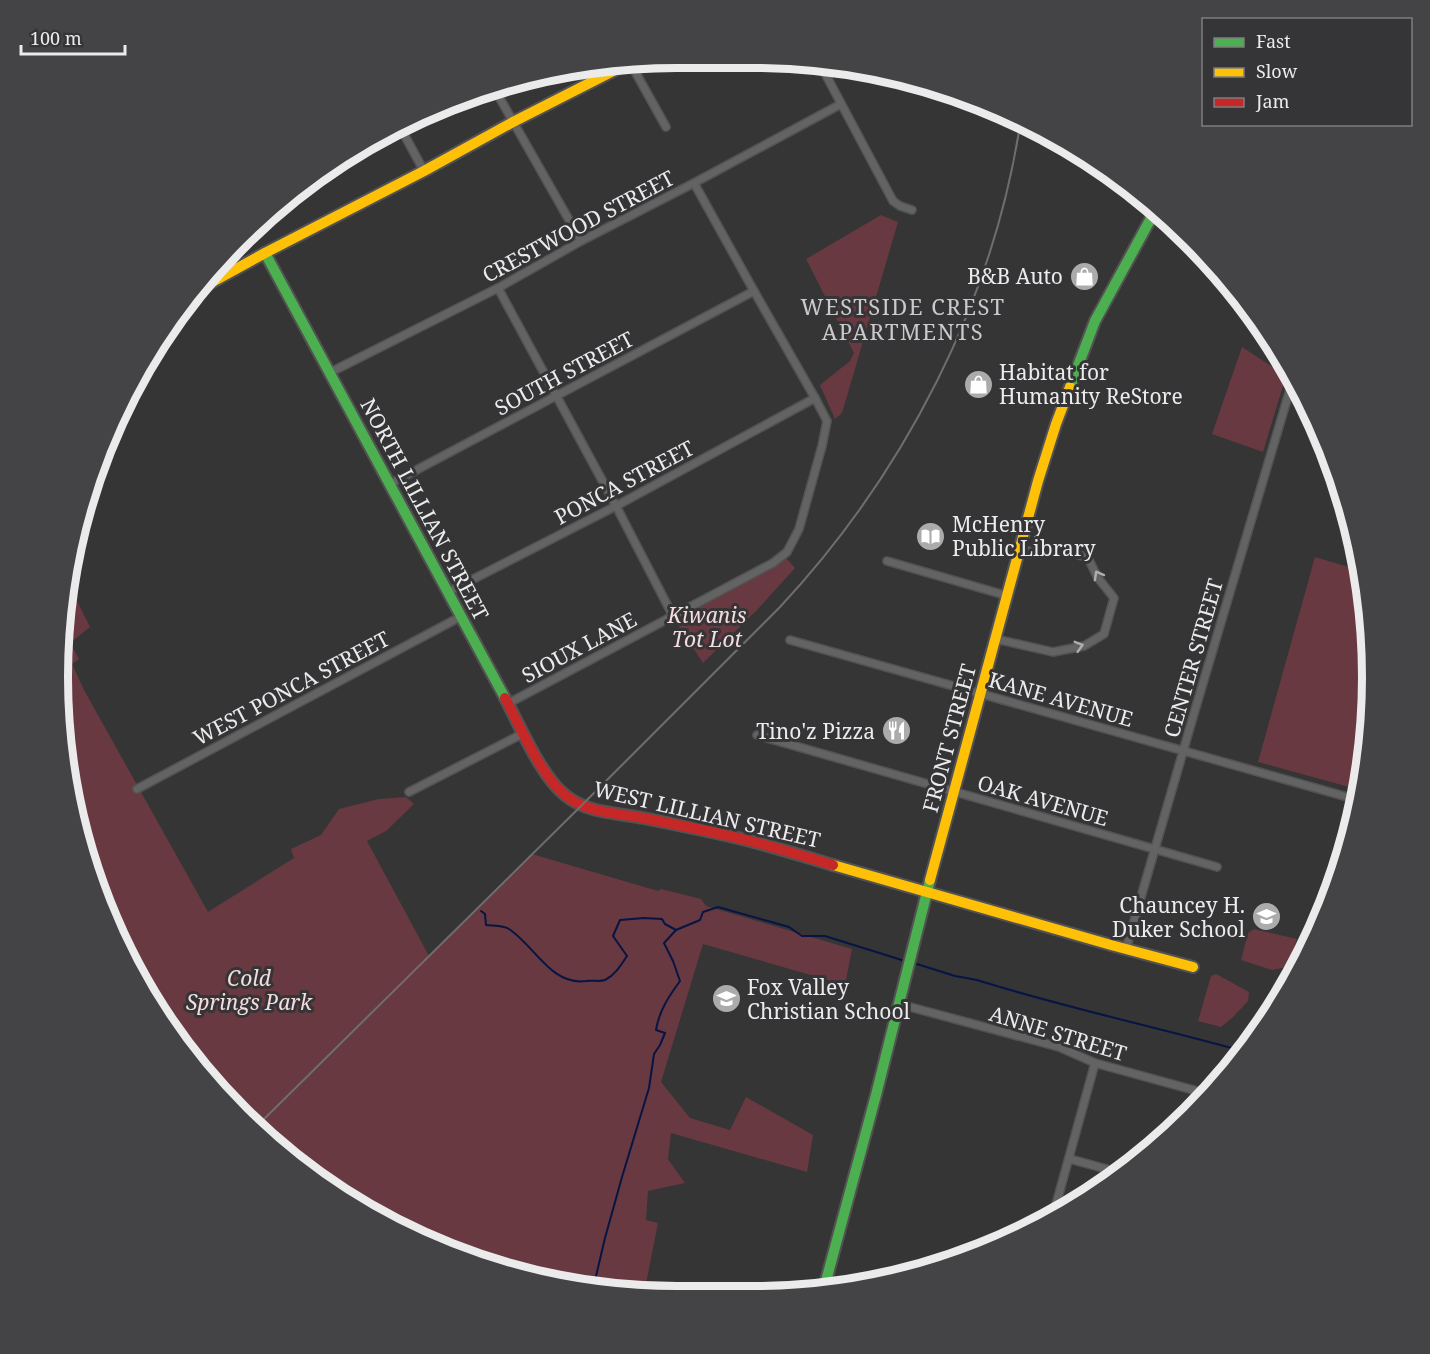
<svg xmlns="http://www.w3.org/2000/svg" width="1430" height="1354" font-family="'Noto Serif',serif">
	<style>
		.green { fill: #683940 }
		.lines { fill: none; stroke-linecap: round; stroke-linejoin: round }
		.stream { stroke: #081443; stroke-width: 2 }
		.street-casing { stroke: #535253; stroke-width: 10 }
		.fast-casing { stroke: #535253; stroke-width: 14 }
		.slow-casing { stroke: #535253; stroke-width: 14 }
		.jam-casing { stroke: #535253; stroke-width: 14 }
		.street { stroke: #636363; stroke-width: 7 }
		.fast { stroke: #4caf50; stroke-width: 10 }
		.slow { stroke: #ffc107; stroke-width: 10 }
		.jam { stroke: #c62828; stroke-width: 10 }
		.rail { stroke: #6e6e6e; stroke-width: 2 }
		.oneway { stroke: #aeaeae }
		.labels { text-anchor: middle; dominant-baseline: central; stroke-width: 6; stroke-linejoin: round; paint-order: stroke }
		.street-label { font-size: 21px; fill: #ecebec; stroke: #353436 }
		.poi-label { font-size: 21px; fill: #ecebec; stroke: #353436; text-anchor: end }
		.park-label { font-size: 21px; font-style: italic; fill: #f5dddf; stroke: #353436 }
		.neighbourhood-label { font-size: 22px; letter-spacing: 1.5px; fill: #cbc9cc; stroke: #353436 }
		.rim { fill: none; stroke: #ecebec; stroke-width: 8 }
	</style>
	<rect width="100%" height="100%" fill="#353535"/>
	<!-- green -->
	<g class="green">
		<path d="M881,215l17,7 -56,191 -7,6 -15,-34 30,-24 4,-8 -48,-94z"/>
		<path d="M1242,347l44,29 -23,76 -51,-18z"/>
		<path d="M1315,557l47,14 6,25 4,122 -12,72 -102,-28z"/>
		<path d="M786,558l9,10 -37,41 -55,54 -29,-44z"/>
		<path d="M75,597l15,30 -20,16 9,16 -7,5 12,26 124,222 86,-54 -3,-9 30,-14 18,-26 40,-10 27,-2 8,7 -28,27 -19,10 62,115 103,-102 126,37 3,-2 40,10 5,7 146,43 -7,36 -142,-41 -42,138 29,36 40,12 16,-33 67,38 -6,37 -136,-39 -3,26 17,24 -37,8 -2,29 12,3 -14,71 -88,-9 -116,-35 -108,-58 -121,-106 -71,-99 -50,-110 -28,-119v-154z"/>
		<path d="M1254,929l43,10 -9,28 -16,3 -31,-10 7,-27z"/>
		<path d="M1216,974l33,18 -1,9 -15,16 -12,10 -23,-6 13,-45z"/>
	</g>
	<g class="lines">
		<!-- stream -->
		<g class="stream">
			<path d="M481,911l4,3 1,11c7,1 17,0 23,4 26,17 42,57 77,52 6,-1 14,1 19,-1 10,-5 16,-15 22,-24l-14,-20 7,-16 24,-2 18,1 3,5 11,6 24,-10 3,-8 15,-5 71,20 13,9h23l80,25"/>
			<path d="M917,964l38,12 22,4c89,28 180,47 269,72"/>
			<path d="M593,1289l12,-51 17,-61 27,-89 5,-34 6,-9 5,-12 -9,-3c3,-19 13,-34 24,-49l-7,-20 -9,-18 12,-13"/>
		</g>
		<defs>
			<g id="street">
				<path d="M819,62l74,139 7,5 12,4"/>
				<path d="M632,66l34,61"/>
				<path d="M494,88l87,153"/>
				<path d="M400,127l24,44"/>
				<path d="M498,288l118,218 57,110"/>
				<path d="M329,373l169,-85 83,-47 113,-58 147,-79"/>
				<path d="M1291,384l10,6"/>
				<path d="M390,484l364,-193"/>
				<path d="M887,561l121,35"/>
				<path d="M448,592l168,-86 199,-108"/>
				<path d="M996,639l57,13 31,-6 20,-12 10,-36 -16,-20 -10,-20 -21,-7 -27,3 -19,-5"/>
				<path d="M790,640l568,160"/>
				<path d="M509,703l264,-140 14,-11 12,-23 23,-83 5,-25 -12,-23 -61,-107 -60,-108"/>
				<path d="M757,735l460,132"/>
				<path d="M137,789l323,-172"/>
				<path d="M409,792l115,-59"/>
				<path d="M1126,949l69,-239 99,-334"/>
				<path d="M899,1004l160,43 36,16 113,31"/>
				<path d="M1070,1159l51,14"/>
				<path d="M1052,1219l43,-156"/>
			</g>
			<g id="fast">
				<path d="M265,253l240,445"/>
				<path d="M1070,387l25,-66 61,-112"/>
				<path d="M823,1292l53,-197 54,-215"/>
			</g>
			<g id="slow">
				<path d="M194,292l71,-39 159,-82 89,-49 110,-56"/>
				<path d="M833,865l278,80 82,22"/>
				<path d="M930,880l108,-399 18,-57 14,-37"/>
			</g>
			<path id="jam" d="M505,698c15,28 36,78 60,97 21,18 52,18 78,23 35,7 72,14 107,23 28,7 56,16 83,24"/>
		</defs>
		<!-- street casing -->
		<use href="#street" class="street-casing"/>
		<!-- fast casing -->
		<use href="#fast" class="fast-casing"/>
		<!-- slow casing -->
		<use href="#slow" class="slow-casing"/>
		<!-- jam casing -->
		<use href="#jam" class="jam-casing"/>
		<!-- street -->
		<use href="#street" class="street"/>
		<!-- fast -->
		<use href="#fast" class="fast"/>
		<!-- slow -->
		<use href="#slow" class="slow"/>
		<!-- jam -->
		<use href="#jam" class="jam"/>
		<!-- rail -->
		<path class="rail" d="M257,1126l325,-321 198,-198c124,-133 215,-308 241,-489"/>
	</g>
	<!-- one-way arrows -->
	<defs><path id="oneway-chevron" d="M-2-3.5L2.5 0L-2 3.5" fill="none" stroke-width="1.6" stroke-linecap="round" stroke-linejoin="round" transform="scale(1.5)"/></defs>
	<g class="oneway">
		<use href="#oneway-chevron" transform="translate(1098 575) rotate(-119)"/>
		<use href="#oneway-chevron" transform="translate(1079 646) rotate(-16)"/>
	</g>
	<!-- icons -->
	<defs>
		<symbol id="shop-disc" viewBox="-11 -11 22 22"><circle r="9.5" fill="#acabac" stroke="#353436"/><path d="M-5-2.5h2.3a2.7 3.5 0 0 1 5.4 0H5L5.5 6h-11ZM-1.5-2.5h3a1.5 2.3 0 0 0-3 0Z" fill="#fff"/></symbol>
		<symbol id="library-disc" viewBox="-11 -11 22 22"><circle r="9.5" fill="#acabac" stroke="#353436"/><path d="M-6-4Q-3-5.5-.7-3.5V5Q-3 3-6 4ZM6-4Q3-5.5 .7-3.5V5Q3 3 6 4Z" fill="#fff"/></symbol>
		<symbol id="restaurant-disc" viewBox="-11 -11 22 22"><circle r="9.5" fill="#acabac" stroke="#353436"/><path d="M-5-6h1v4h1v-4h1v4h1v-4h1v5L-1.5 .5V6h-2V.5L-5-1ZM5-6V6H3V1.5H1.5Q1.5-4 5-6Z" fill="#fff"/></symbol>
		<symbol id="school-disc" viewBox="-11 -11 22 22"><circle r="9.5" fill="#acabac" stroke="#353436"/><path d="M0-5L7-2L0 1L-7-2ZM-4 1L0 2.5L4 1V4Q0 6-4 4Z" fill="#fff"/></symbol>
	</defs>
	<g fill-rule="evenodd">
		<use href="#shop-disc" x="1068" y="260" width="33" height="33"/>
		<use href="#shop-disc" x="962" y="368" width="33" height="33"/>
		<use href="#library-disc" x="914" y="520" width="33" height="33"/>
		<use href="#restaurant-disc" x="880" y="714" width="33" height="33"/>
		<use href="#school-disc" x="1250" y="900" width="33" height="33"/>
		<use href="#school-disc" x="710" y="982" width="33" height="33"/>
	</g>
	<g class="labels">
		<!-- street labels -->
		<g class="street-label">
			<text transform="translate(578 226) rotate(-28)">CRESTWOOD STREET</text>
			<text transform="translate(564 373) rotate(-28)">SOUTH STREET</text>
			<text transform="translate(624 482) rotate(-28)">PONCA STREET</text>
			<text transform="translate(425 509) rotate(62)">NORTH LILLIAN STREET</text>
			<text transform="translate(579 647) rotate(-28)">SIOUX LANE</text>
			<text transform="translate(1193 658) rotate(-74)">CENTER STREET</text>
			<text transform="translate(291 688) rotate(-28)">WEST PONCA STREET</text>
			<text transform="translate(1061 699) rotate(16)">KANE AVENUE</text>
			<text transform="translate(949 738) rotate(-75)">FRONT STREET</text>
			<text transform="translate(1043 800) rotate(16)">OAK AVENUE</text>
			<text transform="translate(707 814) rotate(13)">WEST LILLIAN STREET</text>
			<text transform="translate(1058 1033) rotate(17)">ANNE STREET</text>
		</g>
		<!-- poi labels -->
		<g class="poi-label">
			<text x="1063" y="276">B&amp;B Auto</text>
			<text x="999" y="372" text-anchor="start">Habitat for<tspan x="999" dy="24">Humanity ReStore</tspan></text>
			<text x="952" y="524" text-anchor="start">McHenry<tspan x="952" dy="24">Public Library</tspan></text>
			<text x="875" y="731">Tino'z Pizza</text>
			<text x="1245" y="905">Chauncey H.<tspan x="1245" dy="24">Duker School</tspan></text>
			<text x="747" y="987" text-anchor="start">Fox Valley<tspan x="747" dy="24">Christian School</tspan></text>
		</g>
		<!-- park labels -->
		<g class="park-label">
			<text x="707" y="615">Kiwanis<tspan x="707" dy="24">Tot Lot</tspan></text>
			<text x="249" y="978">Cold<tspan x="249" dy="24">Springs Park</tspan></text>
		</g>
		<!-- neighbourhood labels -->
		<g class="neighbourhood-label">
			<text x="903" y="306">WESTSIDE CREST<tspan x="903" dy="25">APARTMENTS</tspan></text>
		</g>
	</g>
	<!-- crop -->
	<path d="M0 0H1430V1354H0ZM677 68H753A609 609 0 0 1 1362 677V677A609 609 0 0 1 753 1286H677A609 609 0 0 1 68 677V677A609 609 0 0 1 677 68Z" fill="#444345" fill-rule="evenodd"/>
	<path class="rim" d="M677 68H753A609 609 0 0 1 1362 677V677A609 609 0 0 1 753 1286H677A609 609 0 0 1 68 677V677A609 609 0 0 1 677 68Z"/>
	<!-- legend -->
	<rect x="1202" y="18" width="210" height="108" fill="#353436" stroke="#7e7d7f" stroke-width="1.5"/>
	<rect x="1214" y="38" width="30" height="9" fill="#4caf50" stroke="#7e7d7f" stroke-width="1.5"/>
	<text x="1256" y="48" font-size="18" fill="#ecebec">Fast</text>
	<rect x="1214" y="68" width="30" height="9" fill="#ffc107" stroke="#7e7d7f" stroke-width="1.5"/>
	<text x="1256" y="78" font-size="18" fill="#ecebec">Slow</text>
	<rect x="1214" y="98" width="30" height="9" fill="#c62828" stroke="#7e7d7f" stroke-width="1.5"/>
	<text x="1256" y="108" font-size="18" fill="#ecebec">Jam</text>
	<!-- scale -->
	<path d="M21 45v9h104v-9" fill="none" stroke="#ecebec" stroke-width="3"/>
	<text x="30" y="45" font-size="18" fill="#ecebec" stroke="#353436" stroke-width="4.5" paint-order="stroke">100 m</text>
</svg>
